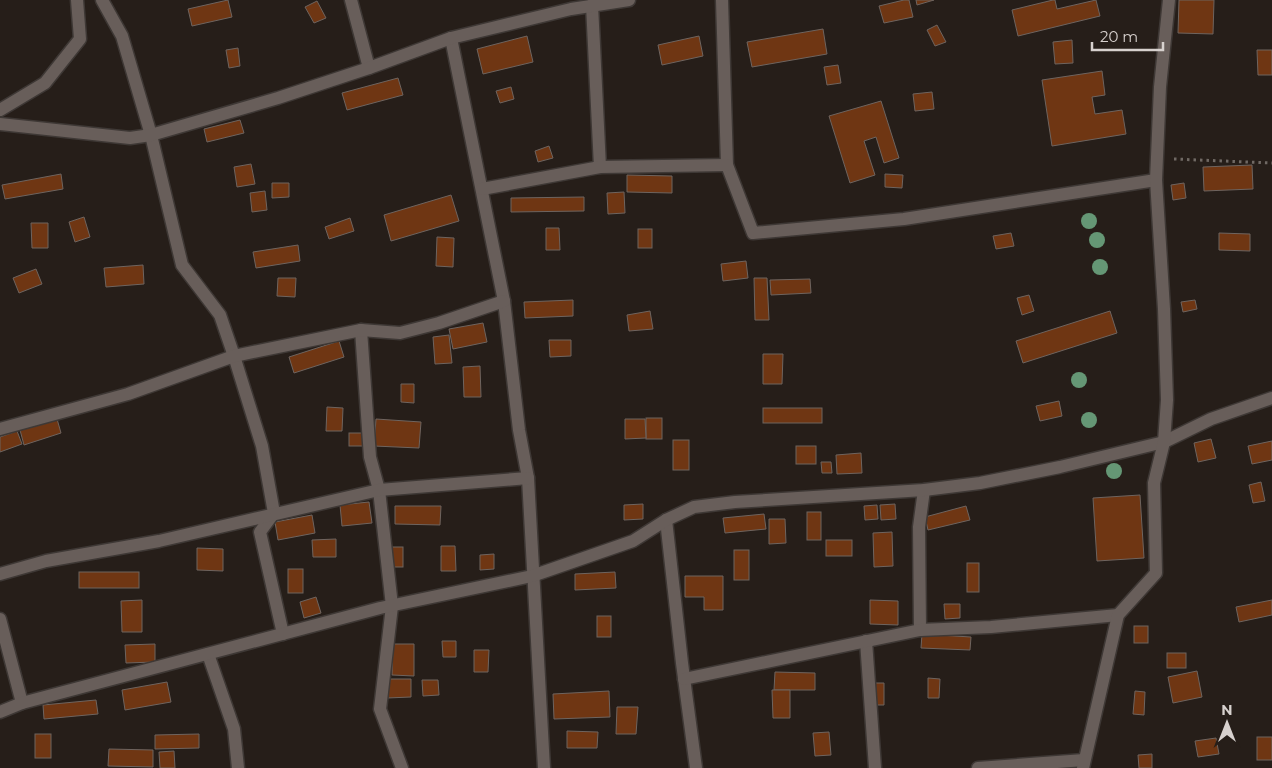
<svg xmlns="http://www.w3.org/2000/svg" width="1272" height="768" font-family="Montserrat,sans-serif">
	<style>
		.building { fill: #6f3613; stroke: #6e645f }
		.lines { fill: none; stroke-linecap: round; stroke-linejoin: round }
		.street-casing { stroke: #3e3835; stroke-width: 15 }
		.path { stroke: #706964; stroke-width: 3; stroke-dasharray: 2.5 4; stroke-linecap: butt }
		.street { stroke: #685e5a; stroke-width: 12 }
		.tree { fill: #659775 }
	</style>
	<rect width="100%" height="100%" fill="#261e19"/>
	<!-- building -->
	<g class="building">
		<path d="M228,0l4,17 -40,9 -4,-17z"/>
		<path d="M904,0h5l4,17 -29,6 -5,-17z"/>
		<path d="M916,0h18l-17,5z"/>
		<path d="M1053,0h2l2,9 39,-9 4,16 -82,20 -6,-26z"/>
		<path d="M1179,0h35l-1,34 -35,-1z"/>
		<path d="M317,1l9,17 -12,5 -9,-16z"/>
		<path d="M937,25l9,17 -11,4 -8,-16z"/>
		<path d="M823,29l4,25 -75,13 -5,-25z"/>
		<path d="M527,36l6,26 -50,12 -6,-25z"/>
		<path d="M699,36l4,20 -41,9 -4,-20z"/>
		<path d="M1072,40l1,23 -18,1 -2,-22z"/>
		<path d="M238,48l2,18 -11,2 -3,-18z"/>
		<path d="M1257,50h15v25h-14z"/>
		<path d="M838,65l3,18 -14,2 -3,-18z"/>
		<path d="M1102,71l3,24 -13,2 3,17 27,-4 4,24 -74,12 -10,-66z"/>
		<path d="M398,78l5,17 -56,15 -5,-17z"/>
		<path d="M511,87l3,12 -14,4 -4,-12z"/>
		<path d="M932,92l2,17 -19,2 -2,-17z"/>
		<path d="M881,101l18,57 -15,5 -8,-26 -12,4 11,34 -25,8 -21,-67z"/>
		<path d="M240,120l4,13 -37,9 -3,-13z"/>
		<path d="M549,146l4,12 -15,4 -3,-11z"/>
		<path d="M251,164l4,20 -18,3 -3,-20z"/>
		<path d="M1252,165l1,24 -49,2 -1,-24z"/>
		<path d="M61,174l2,15 -58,10 -3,-14z"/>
		<path d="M885,174l18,1 -1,13 -17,-1z"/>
		<path d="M627,175l45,1v17l-45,-1z"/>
		<path d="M272,183h17v14l-17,1z"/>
		<path d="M1184,183l2,15 -13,2 -2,-15z"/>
		<path d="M265,191l2,19 -15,2 -2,-19z"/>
		<path d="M624,192l1,21 -17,1 -1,-21z"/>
		<path d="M451,195l8,26 -68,20 -7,-26z"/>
		<path d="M584,197v14l-73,1v-14z"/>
		<path d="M84,217l6,20 -15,5 -6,-20z"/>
		<path d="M350,218l4,13 -25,8 -4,-12z"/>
		<path d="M31,223h17v25h-16z"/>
		<path d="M546,228h13l1,22h-14z"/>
		<rect x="638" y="229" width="14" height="19"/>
		<path d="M1011,233l3,13 -18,3 -3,-13z"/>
		<path d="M1219,233l31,1v17l-31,-1z"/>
		<path d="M437,237l17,1 -1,29 -17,-1z"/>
		<path d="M298,245l2,16 -44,7 -3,-16z"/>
		<path d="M746,261l2,17 -25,3 -2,-17z"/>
		<path d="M143,265l1,19 -38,3 -2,-19z"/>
		<path d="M36,269l6,15 -23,9 -6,-15z"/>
		<path d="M278,278h18l-1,19 -18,-1z"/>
		<path d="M754,278h13l2,42h-14z"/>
		<path d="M810,279l1,14 -40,2 -1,-15z"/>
		<path d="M1029,295l5,16 -12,4 -5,-17z"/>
		<path d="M573,300v16l-48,2 -1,-16z"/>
		<path d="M1195,300l2,9 -14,3 -2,-10z"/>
		<path d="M650,311l3,18 -24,2 -2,-16z"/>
		<path d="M1110,311l7,22 -94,30 -7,-22z"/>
		<path d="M483,323l4,19 -34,7 -4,-20z"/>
		<path d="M449,335l3,28 -17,1 -2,-27z"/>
		<path d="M549,340h22v16l-21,1z"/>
		<path d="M339,341l5,16 -50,16 -5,-16z"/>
		<path d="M763,354h20l-1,30h-19z"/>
		<path d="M480,366l1,31h-17l-1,-30z"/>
		<path d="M401,384h13v19l-13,-1z"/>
		<path d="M1059,401l3,15 -22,5 -4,-15z"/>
		<path d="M327,407l16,1 -1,23h-16z"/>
		<rect x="763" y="408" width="59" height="15"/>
		<rect x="646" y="418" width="16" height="21"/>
		<path d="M57,419l4,14 -37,12 -4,-15z"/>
		<path d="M376,419l45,3 -2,26 -45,-2z"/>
		<path d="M625,419h20l1,19 -21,1z"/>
		<path d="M17,431l5,13 -22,8v-15z"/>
		<rect x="349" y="433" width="14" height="13"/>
		<path d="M1211,439l5,19 -18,4 -4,-19z"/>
		<rect x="673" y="440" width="16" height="30"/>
		<path d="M1272,441v19l-20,4 -4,-18z"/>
		<rect x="796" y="446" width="20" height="18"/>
		<path d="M861,453l1,20 -25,1 -1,-19z"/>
		<path d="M821,462h10l1,11h-10z"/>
		<path d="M1261,482l4,19 -12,2 -4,-18z"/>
		<path d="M1140,495l4,63 -47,3 -4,-63z"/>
		<path d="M369,502l3,21 -30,3 -2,-21z"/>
		<path d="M643,504v15l-19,1v-15z"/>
		<path d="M895,504l1,15 -15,1 -1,-15z"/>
		<path d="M877,505l1,14 -13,1 -1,-14z"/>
		<path d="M395,506h46l-1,19 -45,-1z"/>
		<path d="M966,506l4,14 -42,10 -3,-13z"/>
		<rect x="807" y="512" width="14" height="28"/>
		<path d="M764,514l2,15 -41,4 -2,-15z"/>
		<path d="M312,515l3,18 -37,7 -3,-18z"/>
		<path d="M769,519h16l1,24 -17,1z"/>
		<path d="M892,532l1,34 -19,1 -1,-34z"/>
		<path d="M336,539v18h-23l-1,-17z"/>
		<rect x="826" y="540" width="26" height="16"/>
		<path d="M441,546h14l1,25h-15z"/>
		<rect x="390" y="547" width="13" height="20"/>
		<path d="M197,548l26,1v22l-26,-1z"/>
		<rect x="734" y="550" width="15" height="30"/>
		<path d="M494,554v15l-14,1v-15z"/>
		<rect x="967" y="563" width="12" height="29"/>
		<rect x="288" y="569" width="15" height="24"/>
		<rect x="79" y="572" width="60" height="16"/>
		<path d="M615,572l1,16 -41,2v-16z"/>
		<path d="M685,576h38v34h-19v-13h-19z"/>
		<path d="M316,597l5,16 -17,5 -4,-16z"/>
		<path d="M142,600v32h-20l-1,-31z"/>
		<path d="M870,600l28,1v24l-28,-1z"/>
		<path d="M1272,600v15l-33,7 -3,-15z"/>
		<path d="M944,604h16v14l-15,1z"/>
		<rect x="597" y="616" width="14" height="21"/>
		<rect x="1134" y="626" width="14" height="17"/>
		<path d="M922,634l49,3 -1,13 -49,-2z"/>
		<path d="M442,641h14v16h-13z"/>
		<path d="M155,644v18l-29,1 -1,-18z"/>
		<path d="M393,644h21v32l-22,-1z"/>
		<path d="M474,650h15l-1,22h-14z"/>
		<rect x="1167" y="653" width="19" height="15"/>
		<path d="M1197,671l5,26 -29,6 -5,-26z"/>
		<path d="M775,672l40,1v17h-41z"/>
		<path d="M928,678l12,1 -1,19h-11z"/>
		<path d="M387,679h24v18l-24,1z"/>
		<path d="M422,680h16l1,15 -16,1z"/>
		<path d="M167,682l4,20 -46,8 -3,-20z"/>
		<path d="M872,683h12v22h-13z"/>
		<path d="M772,690h18v28h-17z"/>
		<path d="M609,691l1,26 -56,2 -1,-25z"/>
		<path d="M1135,691l10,1 -1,23 -11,-1z"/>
		<path d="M96,700l2,14 -54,5 -1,-14z"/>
		<path d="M617,707h21l-2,27h-20z"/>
		<path d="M567,731l31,1 -1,16h-30z"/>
		<path d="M829,732l2,23 -16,1 -2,-23z"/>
		<rect x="35" y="734" width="16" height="24"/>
		<path d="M199,734v14l-44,1v-14z"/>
		<rect x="1257" y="737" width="15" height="23"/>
		<path d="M1216,738l3,16 -21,3 -3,-16z"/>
		<path d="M109,749l44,1v17l-45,-1z"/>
		<path d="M174,751l1,17h-15l-1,-16z"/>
		<path d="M1152,754v14h-13l-1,-13z"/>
	</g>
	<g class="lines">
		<defs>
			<g id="street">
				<path d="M102,0l20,36 29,99 31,130 38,50 14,41 28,90 12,67 -14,19 23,102"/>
				<path d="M351,0l18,68"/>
				<path d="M722,0l5,165 26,68 151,-14 252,-39"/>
				<path d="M592,5l8,162"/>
				<path d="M451,38l53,263 15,129 9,48 16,290"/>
				<path d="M0,110l45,-27 35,-44 -3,-39"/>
				<path d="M0,124l130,14 21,-3 127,-37 91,-30 82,-30 120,-29 58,-9"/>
				<path d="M482,189l118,-22 127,-2"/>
				<path d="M361,330l9,127 9,33 13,116 -12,103 22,59"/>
				<path d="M0,429l128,-35 106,-38 127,-26 39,3 39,-10 65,-22"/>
				<path d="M666,520l16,143 14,105"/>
				<path d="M0,574l46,-13 113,-20 220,-51 149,-12"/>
				<path d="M0,619l22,84"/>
				<path d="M920,630l-1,-103 5,-37"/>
				<path d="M866,641l9,127"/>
				<path d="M208,654l26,75 4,39"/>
				<path d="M684,679l236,-49 71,-3 127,-12"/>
				<path d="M0,712l22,-9 358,-95 152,-32 101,-35 33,-21 28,-13 41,-5 189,-12 56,-7 80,-16 104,-25 47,-23 61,-21"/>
				<path d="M978,768l106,-8"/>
				<path d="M1083,768l35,-153 38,-42 -2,-90 10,-41 3,-42 -3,-91 -8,-129 4,-93 9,-87"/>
			</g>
		</defs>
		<!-- street casing -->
		<use href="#street" class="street-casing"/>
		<!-- path -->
		<path class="path" d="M1174,159l98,4"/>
		<!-- street -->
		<use href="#street" class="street"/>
	</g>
	<!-- trees -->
	<g class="tree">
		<circle cx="1089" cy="221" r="8"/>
		<circle cx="1097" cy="240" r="8"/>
		<circle cx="1100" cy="267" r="8"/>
		<circle cx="1079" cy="380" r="8"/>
		<circle cx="1089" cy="420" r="8"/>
		<circle cx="1114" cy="471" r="8"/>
	</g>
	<!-- north arrow -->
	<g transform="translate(1227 723)" stroke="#261e19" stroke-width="4" paint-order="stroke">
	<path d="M0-4L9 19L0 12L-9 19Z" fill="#d7d1ce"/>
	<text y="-8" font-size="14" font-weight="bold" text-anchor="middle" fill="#d7d1ce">N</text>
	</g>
	<!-- scale -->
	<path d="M1092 42v8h71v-8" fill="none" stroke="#d7d1ce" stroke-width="2.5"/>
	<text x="1100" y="42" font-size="15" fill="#d7d1ce" stroke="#261e19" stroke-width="4" paint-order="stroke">20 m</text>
</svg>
